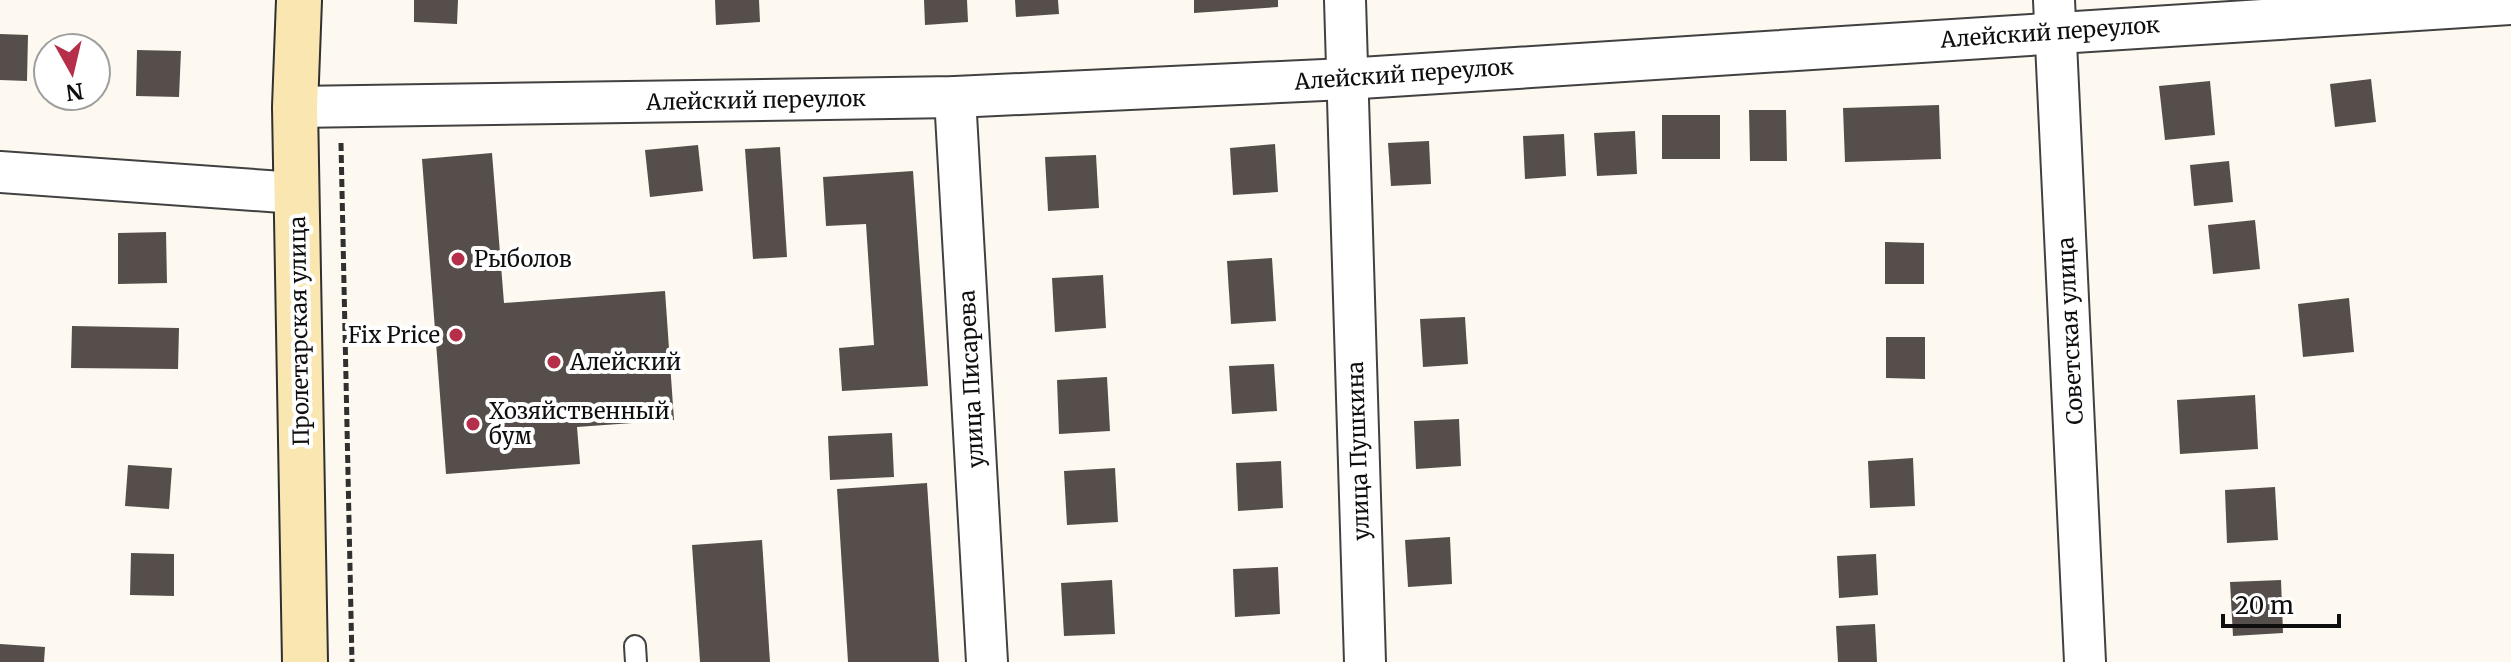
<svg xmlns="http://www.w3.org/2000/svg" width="2511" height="662" font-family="Merriweather,serif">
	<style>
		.building { fill: #564e4b }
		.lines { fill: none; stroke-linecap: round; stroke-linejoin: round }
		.lane-casing { stroke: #414141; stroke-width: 24 }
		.street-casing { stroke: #414141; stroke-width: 44 }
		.secondary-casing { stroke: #303030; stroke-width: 48 }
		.path { stroke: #303030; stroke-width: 5; stroke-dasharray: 8 4; stroke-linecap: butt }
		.lane { stroke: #fff; stroke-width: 20 }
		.street { stroke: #fff; stroke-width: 40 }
		.secondary { stroke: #fae6b0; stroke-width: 44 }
		.poi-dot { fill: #b52f4a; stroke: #fff; stroke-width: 3 }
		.labels { text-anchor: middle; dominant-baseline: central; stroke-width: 8; stroke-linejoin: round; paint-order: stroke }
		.street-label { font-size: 22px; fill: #0e0e0e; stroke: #fff }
		.poi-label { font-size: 22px; fill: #0e0e0e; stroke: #fff; text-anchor: start }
	</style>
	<rect width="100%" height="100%" fill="#fef9f0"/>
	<!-- building -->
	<g class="building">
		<path d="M414,0h44l-1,24 -43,-2z"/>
		<path d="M715,0h44l1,22 -44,3z"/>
		<path d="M924,0h43l1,22 -43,3z"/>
		<path d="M1015,0h43l1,14 -43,3z"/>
		<path d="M1194,0h84v7l-84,6z"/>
		<path d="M0,34l28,1 -1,46 -27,-1z"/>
		<path d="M137,50l44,1 -2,46 -43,-1z"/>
		<path d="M2371,79l5,43 -41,5 -5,-43z"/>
		<path d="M2210,81l5,54 -50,5 -6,-54z"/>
		<path d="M1939,105l2,54 -96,3 -2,-54z"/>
		<path d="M1749,110h37l1,51h-37z"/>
		<rect x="1662" y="115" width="58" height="44"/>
		<path d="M1635,131l2,43 -40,2 -3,-43z"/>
		<path d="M1564,134l2,42 -41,3 -2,-43z"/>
		<path d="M1429,141l2,43 -40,2 -3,-43z"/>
		<path d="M1275,144l3,48 -45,3 -3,-47z"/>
		<path d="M698,145l5,46 -53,6 -5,-47z"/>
		<path d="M780,147l7,110 -34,2 -8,-110z"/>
		<path d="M492,153l12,150 161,-12 9,129 -97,7 3,37 -134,10 -24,-315z"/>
		<path d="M1096,155l3,53 -51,3 -3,-54z"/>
		<path d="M2229,161l4,41 -39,4 -4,-41z"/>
		<path d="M913,171l15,215 -86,5 -3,-43 35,-3 -8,-121 -40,2 -3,-49z"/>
		<path d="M2255,220l5,49 -47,5 -5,-49z"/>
		<path d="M166,232l1,51 -49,1v-51z"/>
		<path d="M1885,242l39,1v41h-39z"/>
		<path d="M1272,258l4,63 -45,3 -4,-63z"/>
		<path d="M1103,275l3,53 -51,4 -3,-54z"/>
		<path d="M2349,298l5,54 -51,5 -5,-53z"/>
		<path d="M1465,317l3,47 -45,3 -3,-48z"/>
		<path d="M72,326l107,2 -1,41 -107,-1z"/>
		<path d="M1886,337h39v42l-39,-1z"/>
		<path d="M1274,364l3,47 -45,3 -3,-48z"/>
		<path d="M1107,377l3,54 -51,3 -2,-54z"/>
		<path d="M2255,395l3,54 -78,5 -3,-54z"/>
		<path d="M1459,419l2,47 -45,3 -2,-48z"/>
		<path d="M892,433l2,44 -64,3 -2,-44z"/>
		<path d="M1913,458l2,48 -45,2 -2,-47z"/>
		<path d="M1281,461l2,47 -45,3 -2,-48z"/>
		<path d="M128,465l44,3 -3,41 -44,-3z"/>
		<path d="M1115,468l3,54 -51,3 -3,-54z"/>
		<path d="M927,483l12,179h-91l-11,-173z"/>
		<path d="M2275,487l3,53 -51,3 -2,-53z"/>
		<path d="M1450,537l2,47 -44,3 -3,-47z"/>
		<path d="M762,540l8,122h-70l-8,-117z"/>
		<path d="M131,553l43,1v42l-44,-1z"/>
		<path d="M1876,554l2,41 -39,3 -2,-42z"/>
		<path d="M1278,567l2,47 -45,3 -2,-48z"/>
		<path d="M1112,580l3,54 -51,2 -3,-53z"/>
		<path d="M2281,580l2,53 -50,3 -3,-54z"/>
		<path d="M1875,624l2,38h-39l-2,-36z"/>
		<path d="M0,644l45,3 -1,15h-44z"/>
	</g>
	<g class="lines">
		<defs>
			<path id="lane" d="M635,646l1,16"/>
			<g id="street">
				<path d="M1345,0l20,662"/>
				<path d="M2054,0l31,662"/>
				<path d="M955,97l32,565"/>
				<path d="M295,107l660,-10 390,-18 1166,-75"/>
				<path d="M0,172l296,21"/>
			</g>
			<path id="secondary" d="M299,0l-4,107 10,555"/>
		</defs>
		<!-- lane casing -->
		<use href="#lane" class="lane-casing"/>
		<!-- street casing -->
		<use href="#street" class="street-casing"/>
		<!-- secondary casing -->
		<use href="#secondary" class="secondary-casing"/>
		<!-- path -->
		<path class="path" d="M341,143l11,519"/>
		<!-- lane -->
		<use href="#lane" class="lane"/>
		<!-- street -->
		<use href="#street" class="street"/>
		<!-- secondary -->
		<use href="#secondary" class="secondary"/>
	</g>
	<!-- markers -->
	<g class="poi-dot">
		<circle cx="458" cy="259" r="8"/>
		<circle cx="456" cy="335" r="8"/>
		<circle cx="554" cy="362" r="8"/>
		<circle cx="473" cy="424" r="8"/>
	</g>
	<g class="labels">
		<!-- street labels -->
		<g class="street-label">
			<text transform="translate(2050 32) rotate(-4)">Алейский переулок</text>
			<text transform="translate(1404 74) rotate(-4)">Алейский переулок</text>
			<text transform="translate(756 100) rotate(-1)">Алейский переулок</text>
			<text transform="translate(299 331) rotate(-91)">Пролетарская улица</text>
			<text transform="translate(2070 331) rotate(-93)">Советская улица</text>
			<text transform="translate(971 379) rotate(-93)">улица Писарева</text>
			<text transform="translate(1358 451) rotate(-92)">улица Пушкина</text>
		</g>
		<!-- poi labels -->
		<g class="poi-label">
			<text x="474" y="259">Рыболов</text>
			<text x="440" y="335" text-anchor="end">Fix Price</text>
			<text x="570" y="362">Алейский</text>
			<text x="489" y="411">Хозяйственный<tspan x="489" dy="25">бум</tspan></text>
		</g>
	</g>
	<!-- north arrow -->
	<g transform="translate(72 72) rotate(172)"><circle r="38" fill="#ffffff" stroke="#9f9f9f" stroke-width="2"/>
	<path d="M0-6L14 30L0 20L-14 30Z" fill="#b52f4a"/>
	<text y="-12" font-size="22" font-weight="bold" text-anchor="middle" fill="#0e0e0e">N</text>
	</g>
	<!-- scale -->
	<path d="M2223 614v12h116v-12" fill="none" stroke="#0e0e0e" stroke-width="4"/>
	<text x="2235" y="614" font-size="24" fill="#0e0e0e" stroke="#ffffff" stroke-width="6" paint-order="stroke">20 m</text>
</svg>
